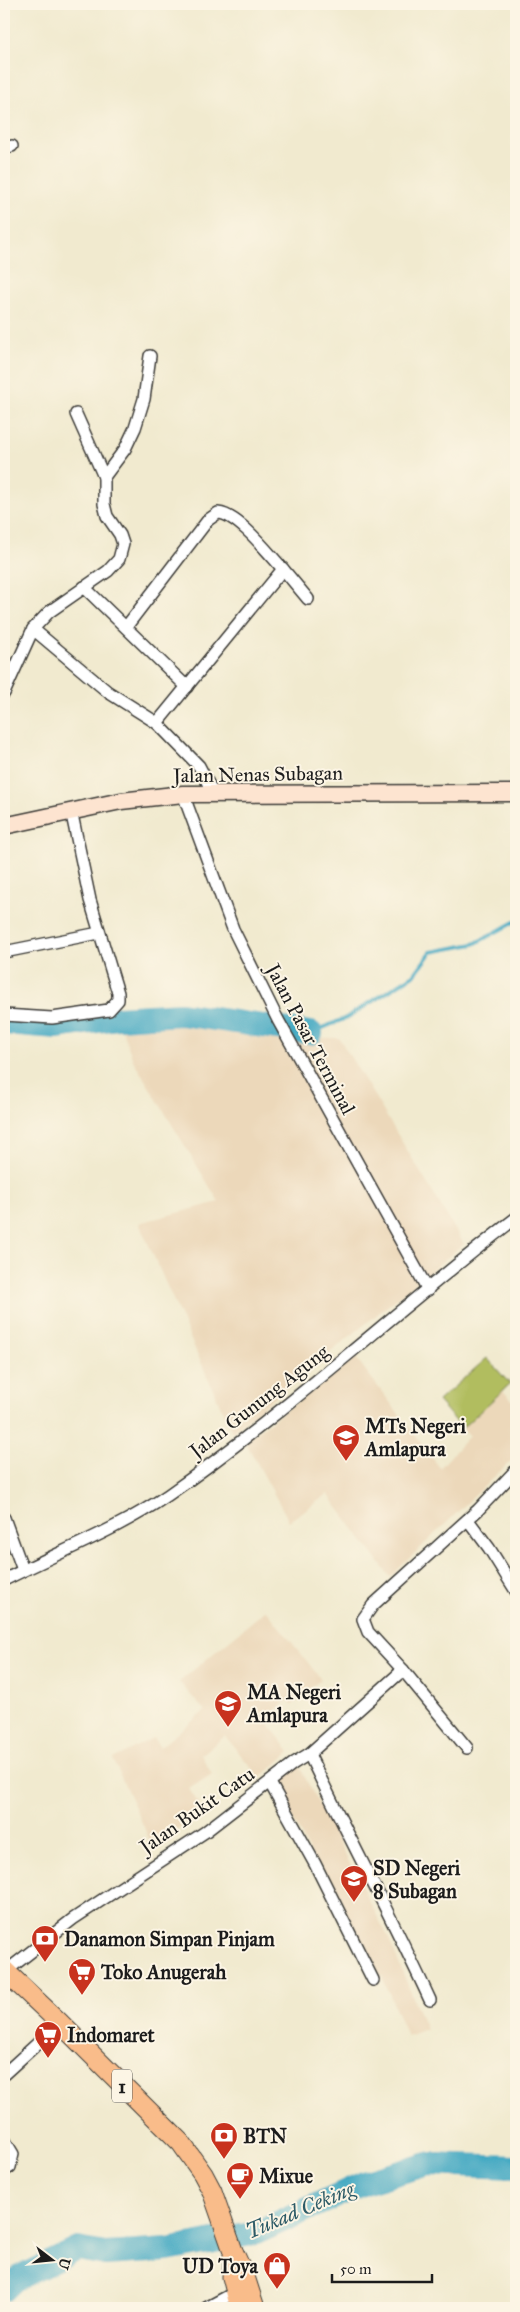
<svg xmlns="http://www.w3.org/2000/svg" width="520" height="2312" font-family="'IM FELL Great Primer',serif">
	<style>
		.built { fill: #ecd8ba }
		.green { fill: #b1bd5f; stroke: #666c3e }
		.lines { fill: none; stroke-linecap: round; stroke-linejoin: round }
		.stream { stroke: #42a8c2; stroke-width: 4 }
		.river { stroke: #42a8c2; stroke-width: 24 }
		.minor-casing { stroke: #3c3b37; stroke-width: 14 }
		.secondary-casing { stroke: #3c3b37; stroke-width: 19 }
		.trunk-casing { stroke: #3c3b37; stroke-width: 21 }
		.minor { stroke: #fff; stroke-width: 11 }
		.secondary { stroke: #fde4d0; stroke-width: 16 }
		.trunk { stroke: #f9bc8a; stroke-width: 19 }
		.labels { text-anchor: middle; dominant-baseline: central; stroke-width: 4; stroke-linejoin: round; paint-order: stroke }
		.shield { fill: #fcf5e5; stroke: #5f5d58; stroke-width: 1 }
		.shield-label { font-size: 19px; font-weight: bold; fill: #1c1c1c }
		.street-label { font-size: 20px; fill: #1c1c1c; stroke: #fcf5e5 }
		.poi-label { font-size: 20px; font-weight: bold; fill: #1c1c1c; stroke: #fcf5e5; text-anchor: start }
		.water-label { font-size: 21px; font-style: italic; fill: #2d5b67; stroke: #fcf5e5 }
	</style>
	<rect width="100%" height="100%" fill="#fcf5e5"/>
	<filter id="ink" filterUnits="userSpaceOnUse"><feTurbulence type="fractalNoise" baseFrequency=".02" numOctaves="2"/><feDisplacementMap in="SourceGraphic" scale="10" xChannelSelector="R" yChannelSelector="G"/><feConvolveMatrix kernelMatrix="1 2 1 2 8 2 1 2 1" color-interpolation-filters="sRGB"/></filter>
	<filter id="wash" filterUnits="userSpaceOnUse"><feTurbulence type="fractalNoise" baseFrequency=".0096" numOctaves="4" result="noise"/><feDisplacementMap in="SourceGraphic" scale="20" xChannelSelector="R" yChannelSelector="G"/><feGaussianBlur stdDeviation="1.12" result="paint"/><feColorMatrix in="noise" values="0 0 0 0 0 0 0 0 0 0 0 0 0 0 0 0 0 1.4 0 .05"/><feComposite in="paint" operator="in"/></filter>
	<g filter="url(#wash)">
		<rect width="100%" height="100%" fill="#f1eacf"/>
		<!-- built -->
		<g class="built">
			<path d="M182,1020l77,17 80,1 125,206 -232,188 -93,-209 80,-21 -86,-142 -13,-36z"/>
			<path d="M356,1358l84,110 29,-32 -31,-35 49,-43 23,26 -7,7 13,13v52l-126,121 -62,-83 -39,27 -44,-80z"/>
			<path d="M266,1610l55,69 -29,26 -5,-5 -22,19 25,33 -30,26 -35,-42 -24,19 11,19 -23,15 15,23 -52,33 -39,-86 40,-21 7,9 45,-36 -26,-29z"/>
			<path d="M297,1762l91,175 38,92 -19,7 -25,-60 -8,2 -100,-196z"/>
		</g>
		<!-- green -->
		<path class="green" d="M487,1358l23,26 -48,44 -24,-27z"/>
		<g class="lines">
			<!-- stream -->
			<path class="stream" d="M311,1033l35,-15 68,-43 17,-23 43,-8 42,-23"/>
			<!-- river -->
			<g class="river">
				<path d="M4,1023l54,4 60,-9 63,-4 130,19"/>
				<path d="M4,2290l10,-10 64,-31 27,5 62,-4 89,-17 108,-50 64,-19 88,3"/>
			</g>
		</g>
	</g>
	<g filter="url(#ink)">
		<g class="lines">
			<defs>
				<g id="minor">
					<path d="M4,148l8,-2"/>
					<path d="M76,414l28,63"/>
					<path d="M84,587l103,100"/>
					<path d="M126,627l82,-107 10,-7c20,1 51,41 65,56"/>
					<path d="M33,629l75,63 49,31"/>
					<path d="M4,693l29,-64 16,-17 59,-41 11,-12 4,-15 -3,-9 -13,-19 -3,-12v-27l21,-28 10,-21 9,-29 6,-43"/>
					<path d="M183,794l50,135 45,91 150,270"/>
					<path d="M214,795l-15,-29 -42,-43 126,-154 25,30"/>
					<path d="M4,952l95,-19"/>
					<path d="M4,1015l48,3 57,-8 9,-10v-7l-28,-93 -19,-90"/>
					<path d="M4,1518l19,52"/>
					<path d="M468,1520l21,28 27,43"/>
					<path d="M4,1580c55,-28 113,-50 164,-85 122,-85 230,-187 348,-277"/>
					<path d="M467,1748l-64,-78 -35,-38 -5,-13 10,-14 105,-95 38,-40"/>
					<path d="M309,1754c39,83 83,163 121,246"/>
					<path d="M270,1783l45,81 58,116"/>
					<path d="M5,1972l68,-53 132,-87 89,-69 15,-9 94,-84"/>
					<path d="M4,2074l56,-51"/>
					<path d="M4,2139l9,15 -3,13 -6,4"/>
					<path d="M206,2308l28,-15"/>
				</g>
				<path id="secondary" d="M4,826l117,-25 62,-7 333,-1"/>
				<g id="trunk">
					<path d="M4,1970l56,53 121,120 22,31 9,17 21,60"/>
					<path d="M234,2253l11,24 10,31"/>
					<path d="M233,2255l-1,22 8,31"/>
				</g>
			</defs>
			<!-- minor casing -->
			<use href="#minor" class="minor-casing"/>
			<!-- secondary casing -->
			<use href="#secondary" class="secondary-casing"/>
			<!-- trunk casing -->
			<use href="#trunk" class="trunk-casing"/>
			<!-- minor -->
			<use href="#minor" class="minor"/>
			<!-- secondary -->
			<use href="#secondary" class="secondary"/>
			<!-- trunk -->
			<use href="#trunk" class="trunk"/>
		</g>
	</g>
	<!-- icons -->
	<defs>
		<symbol id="school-pin" viewBox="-11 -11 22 30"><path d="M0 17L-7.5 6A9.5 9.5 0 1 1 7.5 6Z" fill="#c8321e" stroke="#fcf5e5"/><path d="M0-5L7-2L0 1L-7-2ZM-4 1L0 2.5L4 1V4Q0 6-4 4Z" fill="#fff"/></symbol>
		<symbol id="bank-pin" viewBox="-11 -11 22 30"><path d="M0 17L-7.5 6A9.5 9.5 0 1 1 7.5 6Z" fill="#c8321e" stroke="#fcf5e5"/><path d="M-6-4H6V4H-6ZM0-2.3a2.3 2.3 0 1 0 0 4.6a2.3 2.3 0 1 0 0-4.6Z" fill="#fff"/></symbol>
		<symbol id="supermarket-pin" viewBox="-11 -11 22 30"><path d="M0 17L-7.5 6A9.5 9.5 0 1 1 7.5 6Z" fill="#c8321e" stroke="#fcf5e5"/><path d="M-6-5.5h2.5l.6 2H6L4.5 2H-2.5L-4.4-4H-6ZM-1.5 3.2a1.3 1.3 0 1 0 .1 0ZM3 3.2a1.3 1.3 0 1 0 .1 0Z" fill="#fff"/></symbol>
		<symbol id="cafe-pin" viewBox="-11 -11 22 30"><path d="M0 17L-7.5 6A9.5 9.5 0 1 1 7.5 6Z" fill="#c8321e" stroke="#fcf5e5"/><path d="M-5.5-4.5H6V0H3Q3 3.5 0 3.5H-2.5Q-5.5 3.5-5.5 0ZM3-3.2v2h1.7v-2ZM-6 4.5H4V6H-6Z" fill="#fff"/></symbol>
		<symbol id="shop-pin" viewBox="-11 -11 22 30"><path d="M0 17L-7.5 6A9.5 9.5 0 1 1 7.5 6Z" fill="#c8321e" stroke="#fcf5e5"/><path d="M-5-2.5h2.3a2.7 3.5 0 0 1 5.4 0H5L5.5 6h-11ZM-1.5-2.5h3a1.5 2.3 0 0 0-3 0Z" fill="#fff"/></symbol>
	</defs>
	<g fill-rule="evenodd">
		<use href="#school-pin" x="330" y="1422" width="32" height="43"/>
		<use href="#school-pin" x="212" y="1688" width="32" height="43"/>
		<use href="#school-pin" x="338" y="1863" width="32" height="43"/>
		<use href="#bank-pin" x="29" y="1923" width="32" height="43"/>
		<use href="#supermarket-pin" x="66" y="1956" width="32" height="43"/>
		<use href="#supermarket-pin" x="32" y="2019" width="32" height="43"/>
		<use href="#bank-pin" x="208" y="2120" width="32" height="43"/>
		<use href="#cafe-pin" x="224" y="2160" width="32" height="43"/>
		<use href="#shop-pin" x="261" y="2250" width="32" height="43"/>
	</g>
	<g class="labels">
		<!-- shield labels -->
		<rect class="shield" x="112" y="2069.5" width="20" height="33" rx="4"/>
		<g class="shield-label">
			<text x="122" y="2086">1</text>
		</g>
		<!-- street labels -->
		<g class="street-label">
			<text transform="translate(258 774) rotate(-1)">Jalan Nenas Subagan</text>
			<text transform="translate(311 1039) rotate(62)">Jalan Pasar Terminal</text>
			<text transform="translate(259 1401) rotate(-38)">Jalan Gunung Agung</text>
			<text transform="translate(197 1810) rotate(-35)">Jalan Bukit Catu</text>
		</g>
		<!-- poi labels -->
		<g class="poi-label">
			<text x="365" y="1426">MTs Negeri<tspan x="365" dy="23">Amlapura</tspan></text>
			<text x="247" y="1692">MA Negeri<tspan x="247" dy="23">Amlapura</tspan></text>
			<text x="373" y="1868">SD Negeri<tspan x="373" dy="23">8 Subagan</tspan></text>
			<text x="64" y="1939">Danamon Simpan Pinjam</text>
			<text x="101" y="1972">Toko Anugerah</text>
			<text x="67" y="2035">Indomaret</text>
			<text x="243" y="2136">BTN</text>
			<text x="259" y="2176">Mixue</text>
			<text x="258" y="2266" text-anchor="end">UD Toya</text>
		</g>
		<!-- water labels -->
		<g class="water-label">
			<text transform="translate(300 2210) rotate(-23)">Tukad Ceking</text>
		</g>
	</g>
	<!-- margin -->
	<rect width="520" height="2312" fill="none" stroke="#fcf5e5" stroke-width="20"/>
	<!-- north arrow -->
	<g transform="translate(52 2260) rotate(106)" stroke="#fcf5e5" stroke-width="4" paint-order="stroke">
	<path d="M0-4L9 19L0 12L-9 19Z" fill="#1c1c1c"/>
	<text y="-8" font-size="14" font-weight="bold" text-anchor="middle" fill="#1c1c1c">U</text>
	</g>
	<!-- scale -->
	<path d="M332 2274v8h100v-8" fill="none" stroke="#1c1c1c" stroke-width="2.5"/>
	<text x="340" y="2274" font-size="15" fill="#1c1c1c" stroke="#fcf5e5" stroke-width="4" paint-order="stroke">50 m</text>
</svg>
